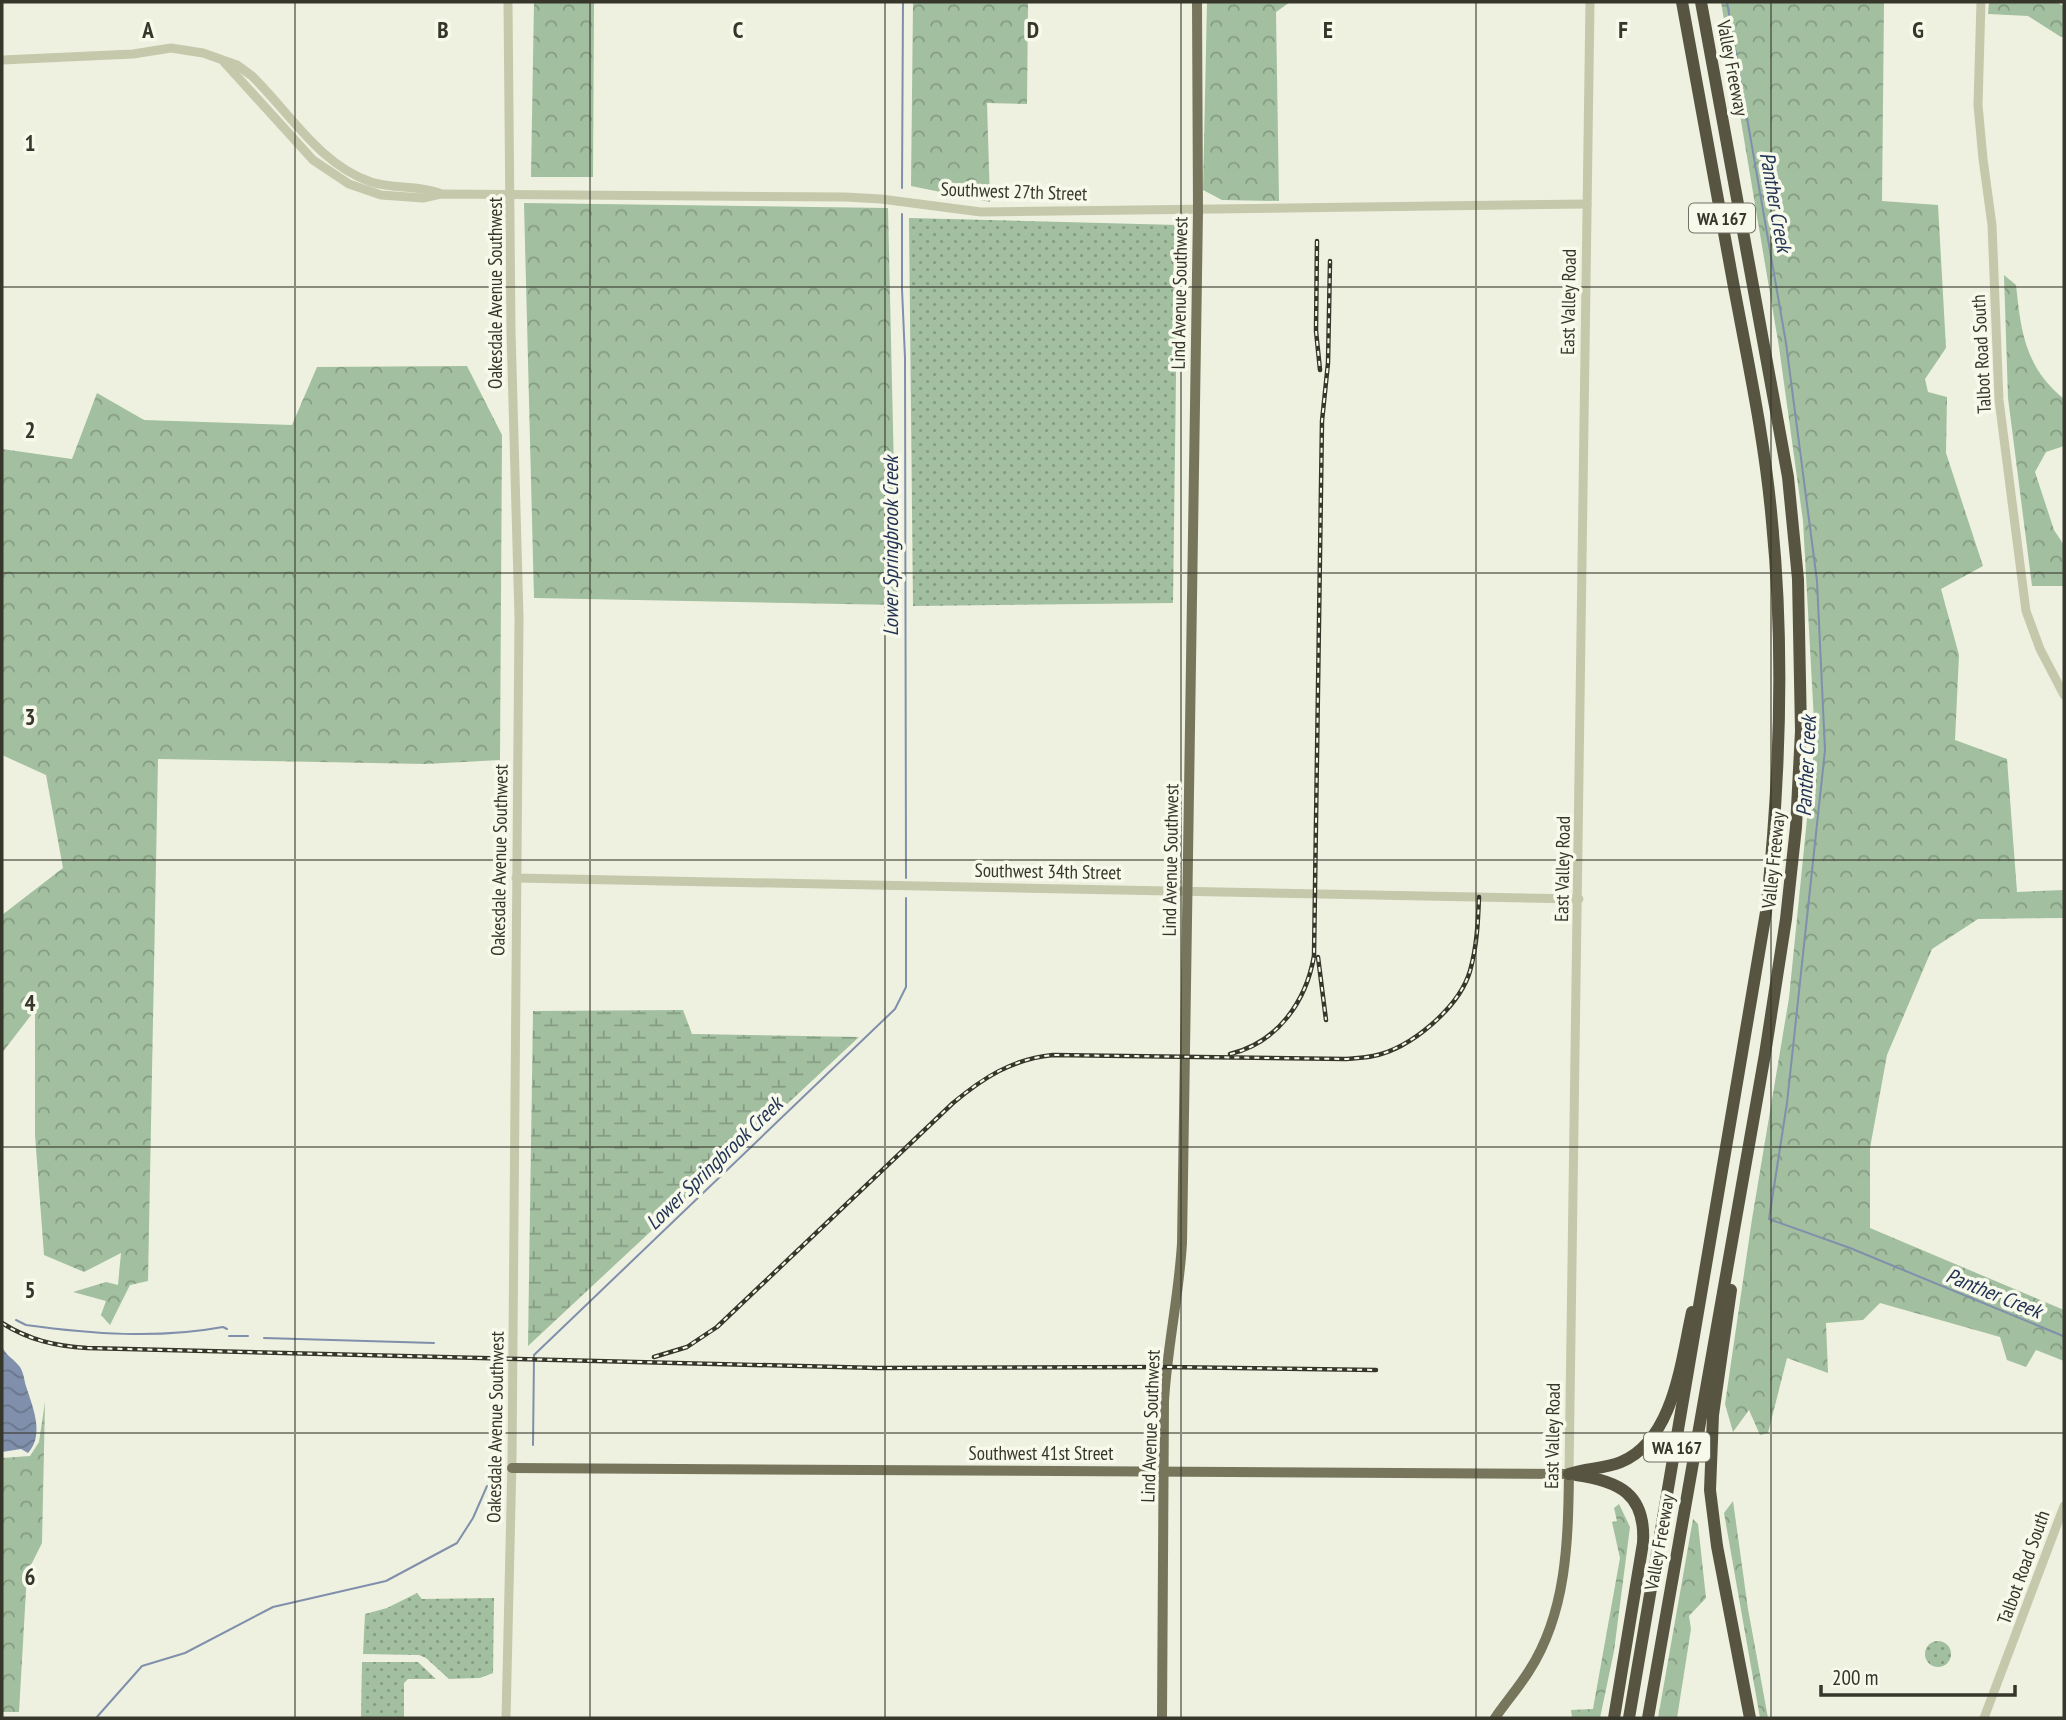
<svg xmlns="http://www.w3.org/2000/svg" width="2066" height="1720" font-family="'PT Sans Narrow',sans-serif">
	<style>
		.green { fill: url(#green-dots) }
		.forest { fill: url(#forest-crowns) }
		.wetland { fill: url(#wetland-marsh) }
		.water { fill: url(#water-waves) }
		.lines { fill: none; stroke-linecap: round; stroke-linejoin: round }
		.stream { stroke: #808fab; stroke-width: 2 }
		.minor { stroke: #c6c8ac; stroke-width: 9 }
		.major { stroke: #77765d; stroke-width: 10 }
		.highway { stroke: #575542; stroke-width: 12 }
		.rail-casing { stroke: #37362a; stroke-width: 4.5 }
		.rail { stroke: #f7f9eb; stroke-width: 2; stroke-dasharray: 5; stroke-linecap: butt }
		.grid { fill: none; stroke: #37362a; stroke-width: 2; stroke-opacity: 0.55 }
		.labels { text-anchor: middle; dominant-baseline: central; stroke-width: 7; stroke-linejoin: round; paint-order: stroke }
		.shield { fill: #f7f9eb; stroke: #717064; stroke-width: 2 }
		.shield-label { font-size: 18px; font-weight: bold; fill: #37362a }
		.street-label { font-size: 19px; fill: #37362a; stroke: #f7f9eb }
		.water-label { font-size: 21px; font-style: italic; fill: #233355; stroke: #f7f9eb }
		.grid-label { font-size: 23px; text-anchor: middle; font-weight: bold; fill: #37362a; stroke: #f7f9eb; stroke-width: 7; stroke-linejoin: round; paint-order: stroke }
	</style>
	<defs>
		<pattern id="green-dots" width="8" height="8" patternUnits="userSpaceOnUse" patternTransform="scale(1.75)"><rect width="8" height="8" fill="#a2bfa0"/><path d="M2 2h.1M6 6h.1" fill="none" stroke="#859c83" stroke-width="1.8" stroke-linecap="round"/></pattern>
		<pattern id="forest-crowns" width="20" height="18" patternUnits="userSpaceOnUse" patternTransform="scale(1.75)"><rect width="20" height="18" fill="#a2bfa0"/><path d="M2 6a3 3 0 1 1 6 0M12 15a3 3 0 1 1 6 0" fill="none" stroke="#859c83"/></pattern>
		<pattern id="wetland-marsh" width="20" height="14" patternUnits="userSpaceOnUse" patternTransform="scale(1.75)"><rect width="20" height="14" fill="#a2bfa0"/><path d="M1 5h8M5 5V1M11 12h8M15 12V8" fill="none" stroke="#859c83"/></pattern>
		<pattern id="water-waves" width="16" height="10" patternUnits="userSpaceOnUse" patternTransform="scale(1.75)"><rect width="16" height="10" fill="#808fab"/><path d="M0 5q4-4 8 0t8 0" fill="none" stroke="#6a768b"/></pattern>
	</defs>
	<rect width="100%" height="100%" fill="#eef1df"/>
	<!-- green -->
	<g class="green">
		<path d="M909,218l269,7 -5,378 -260,3z"/>
		<path d="M417,1593l5,6 72,-1 -1,75 -13,5 -31,1 -23,-21 -7,-3 -56,-1 2,-40 22,-6z"/>
		<circle cx="1938" cy="1654" r="13"/>
		<path d="M362,1662h56l18,17h-28l-4,4v35h-43z"/>
	</g>
	<!-- forest -->
	<g class="forest">
		<path d="M534,2h60l-1,175h-62z"/>
		<path d="M913,2h115l-1,102 -40,-1 3,99 -79,-16z"/>
		<path d="M1207,2h83l-14,10 3,189 -57,-1 -19,-10z"/>
		<path d="M1721,2h163l-2,199 56,4 8,143 -21,31 3,13 19,5 -1,56 37,113 -42,23 18,66 -4,85 52,19 10,133 47,-2v28l-86,1 -46,30 -45,106 -17,93v80l194,82v51l-28,-11 -10,17 -19,-7 -7,-23 -120,-34 -17,17 -37,3 2,50 -41,-15 -19,75 -8,2 -11,-25 -16,22 -8,-28 27,-185 37,-221 26,-259 -12,-218 -24,-174z"/>
		<path d="M1989,2h67l8,4v31h-3l-33,-21 -40,-2z"/>
		<path d="M524,203l364,5 9,397 -363,-7z"/>
		<path d="M2004,275l12,10c5,47 9,82 48,114v47l-18,6 -11,20 19,58 10,15v41h-32l-24,-188z"/>
		<path d="M467,366l35,69 -2,325 -74,4 -268,-5 -10,522 -18,4 -20,40 -9,-10 5,-14 -33,-9 33,-10 12,3 3,-32 -37,19 -40,-17 -9,-120v-125l-33,43v-138l61,-47 -17,-93 -44,-20v-306l70,10 25,-66 47,27 148,5 25,-58z"/>
		<path d="M45,1402l-3,141 -15,30 -8,139h-17v-254l28,-2 9,-14z"/>
		<path d="M1733,1501l15,108 20,109h-8l-36,-205z"/>
		<path d="M1619,1504l11,23 -16,124 -14,67h-28l-1,-8 22,-1 27,-151 -8,-36 5,-1 -3,-13z"/>
		<path d="M1693,1519l5,5 8,74 -17,18 2,13 -14,89h-19z"/>
	</g>
	<!-- wetland -->
	<path class="wetland" d="M683,1010l9,24 167,3 -331,309 5,-335z"/>
	<!-- water -->
	<path class="water" d="M2,1346c4,10 11,12 18,21 3,5 4,10 5,16 6,20 21,51 3,70l-7,-4 -19,3z"/>
	<g class="lines">
		<!-- stream -->
		<g class="stream">
			<path d="M1727,2l59,341 31,238 8,169 -38,353 -18,116 81,29 213,88"/>
			<path d="M902,188l1,-186"/>
			<path d="M902,214v75l3,69 1,520"/>
			<path d="M16,1320l10,5c65,9 132,14 197,2l4,2"/>
			<path d="M229,1336h19"/>
			<path d="M264,1338l170,5"/>
			<path d="M533,1445l1,-90 361,-346 11,-22v-89"/>
			<path d="M96,1718l46,-52 43,-13 88,-46 113,-26 71,-38 16,-25 14,-32"/>
		</g>
		<!-- minor -->
		<g class="minor">
			<path d="M1981,2l-3,103 5,54 9,66 7,175 27,211 14,38 24,46"/>
			<path d="M2,60l131,-6 38,-6 32,5 34,12 15,11c38,37 67,88 119,106 22,7 46,3 68,11"/>
			<path d="M224,62l89,98 36,24 32,11 42,3 18,-4 404,3 36,2 100,13 606,-8"/>
			<path d="M516,878l1063,21"/>
			<path d="M1569,1474l21,-1472"/>
			<path d="M506,1718l6,-257 7,-844 -8,-286 -3,-329"/>
			<path d="M1984,1718l80,-212"/>
		</g>
		<!-- major -->
		<g class="major">
			<path d="M512,1468l1057,6c-1,67 -2,138 -40,197 -10,16 -23,31 -34,47"/>
			<path d="M1162,1718l2,-317c3,-53 15,-105 18,-158l16,-1032 -1,-209"/>
		</g>
		<!-- highway -->
		<g class="highway">
			<path d="M1731,1290l-18,125 -3,75 7,56 33,172"/>
			<path d="M1569,1474c17,-6 35,-5 52,-12 53,-22 60,-101 71,-150"/>
			<path d="M1576,1475c43,6 70,19 67,68l-29,175"/>
			<path d="M1629,1718l137,-806c14,-130 19,-259 6,-390 -7,-81 -24,-160 -39,-240 -17,-93 -34,-187 -51,-280"/>
			<path d="M1648,1718l117,-664 21,-135 10,-92 5,-96 -3,-152 -10,-102 -87,-475"/>
		</g>
		<defs>
			<g id="rail">
				<path d="M1317,241l-1,90 4,39"/>
				<path d="M1318,957l8,63"/>
				<path d="M1230,1054c47,-11 76,-52 84,-98l8,-535 6,-58 2,-102"/>
				<path d="M2,1323c27,17 53,23 85,25l790,20 289,-1 210,3"/>
				<path d="M654,1357l33,-10 30,-20 236,-224c30,-25 59,-44 100,-48l293,4c9,-1 18,-1 27,-3 37,-7 86,-48 97,-85 7,-25 8,-49 9,-74"/>
			</g>
		</defs>
		<!-- rail casing -->
		<use href="#rail" class="rail-casing"/>
		<!-- rail -->
		<use href="#rail" class="rail"/>
	</g>
	<!-- grid -->
	<path class="grid" d="M295,2v1716M590,2v1716M885,2v1716M1181,2v1716M1476,2v1716M1771,2v1716M2,287h2062M2,573h2062M2,860h2062M2,1147h2062M2,1433h2062"/>
	<g class="labels">
		<!-- shield labels -->
		<g class="shield">
			<rect x="1689" y="203.5" width="66" height="29" rx="5"/>
			<rect x="1644" y="1432.5" width="66" height="29" rx="5"/>
		</g>
		<g class="shield-label">
			<text x="1722" y="218">WA 167</text>
			<text x="1677" y="1447">WA 167</text>
		</g>
		<!-- street labels -->
		<g class="street-label">
			<text transform="translate(1733 68) rotate(79)">Valley Freeway</text>
			<text transform="translate(1014 191) rotate(2)">Southwest 27th Street</text>
			<text transform="translate(495 293) rotate(-90)">Oakesdale Avenue Southwest</text>
			<text transform="translate(1179 293) rotate(-89)">Lind Avenue Southwest</text>
			<text transform="translate(1568 302) rotate(-89)">East Valley Road</text>
			<text transform="translate(1981 354) rotate(-93)">Talbot Road South</text>
			<text transform="translate(499 860) rotate(-89)">Oakesdale Avenue Southwest</text>
			<text transform="translate(1170 860) rotate(-89)">Lind Avenue Southwest</text>
			<text transform="translate(1773 860) rotate(-84)">Valley Freeway</text>
			<text transform="translate(1562 869) rotate(-89)">East Valley Road</text>
			<text transform="translate(1048 871) rotate(1)">Southwest 34th Street</text>
			<text transform="translate(1150 1426) rotate(-88)">Lind Avenue Southwest</text>
			<text transform="translate(495 1427) rotate(-89)">Oakesdale Avenue Southwest</text>
			<text transform="translate(1552 1436) rotate(-89)">East Valley Road</text>
			<text x="1041" y="1453">Southwest 41st Street</text>
			<text transform="translate(1659 1542) rotate(-80)">Valley Freeway</text>
			<text transform="translate(2023 1567) rotate(-70)">Talbot Road South</text>
		</g>
		<!-- water labels -->
		<g class="water-label">
			<text transform="translate(1776 202) rotate(80)">Panther Creek</text>
			<text transform="translate(890 546) rotate(-90)">Lower Springbrook Creek</text>
			<text transform="translate(1806 766) rotate(-87)">Panther Creek</text>
			<text transform="translate(714 1163) rotate(-44)">Lower Springbrook Creek</text>
			<text transform="translate(1994 1293) rotate(22)">Panther Creek</text>
		</g>
	</g>
	<g class="grid-label">
		<text x="148" y="38">A</text>
		<text x="443" y="38">B</text>
		<text x="738" y="38">C</text>
		<text x="1033" y="38">D</text>
		<text x="1328" y="38">E</text>
		<text x="1623" y="38">F</text>
		<text x="1918" y="38">G</text>
		<text x="30" y="151">1</text>
		<text x="30" y="438">2</text>
		<text x="30" y="725">3</text>
		<text x="30" y="1011">4</text>
		<text x="30" y="1298">5</text>
		<text x="30" y="1585">6</text>
	</g>
	<!-- border -->
	<rect width="2066" height="1720" fill="none" stroke="#37362a" stroke-width="7"/>
	<!-- scale -->
	<path d="M1821 1685v10h194v-10" fill="none" stroke="#37362a" stroke-width="3.5"/>
	<text x="1832" y="1685" font-size="21" fill="#37362a" stroke="#f7f9eb" stroke-width="5" paint-order="stroke">200 m</text>
</svg>
